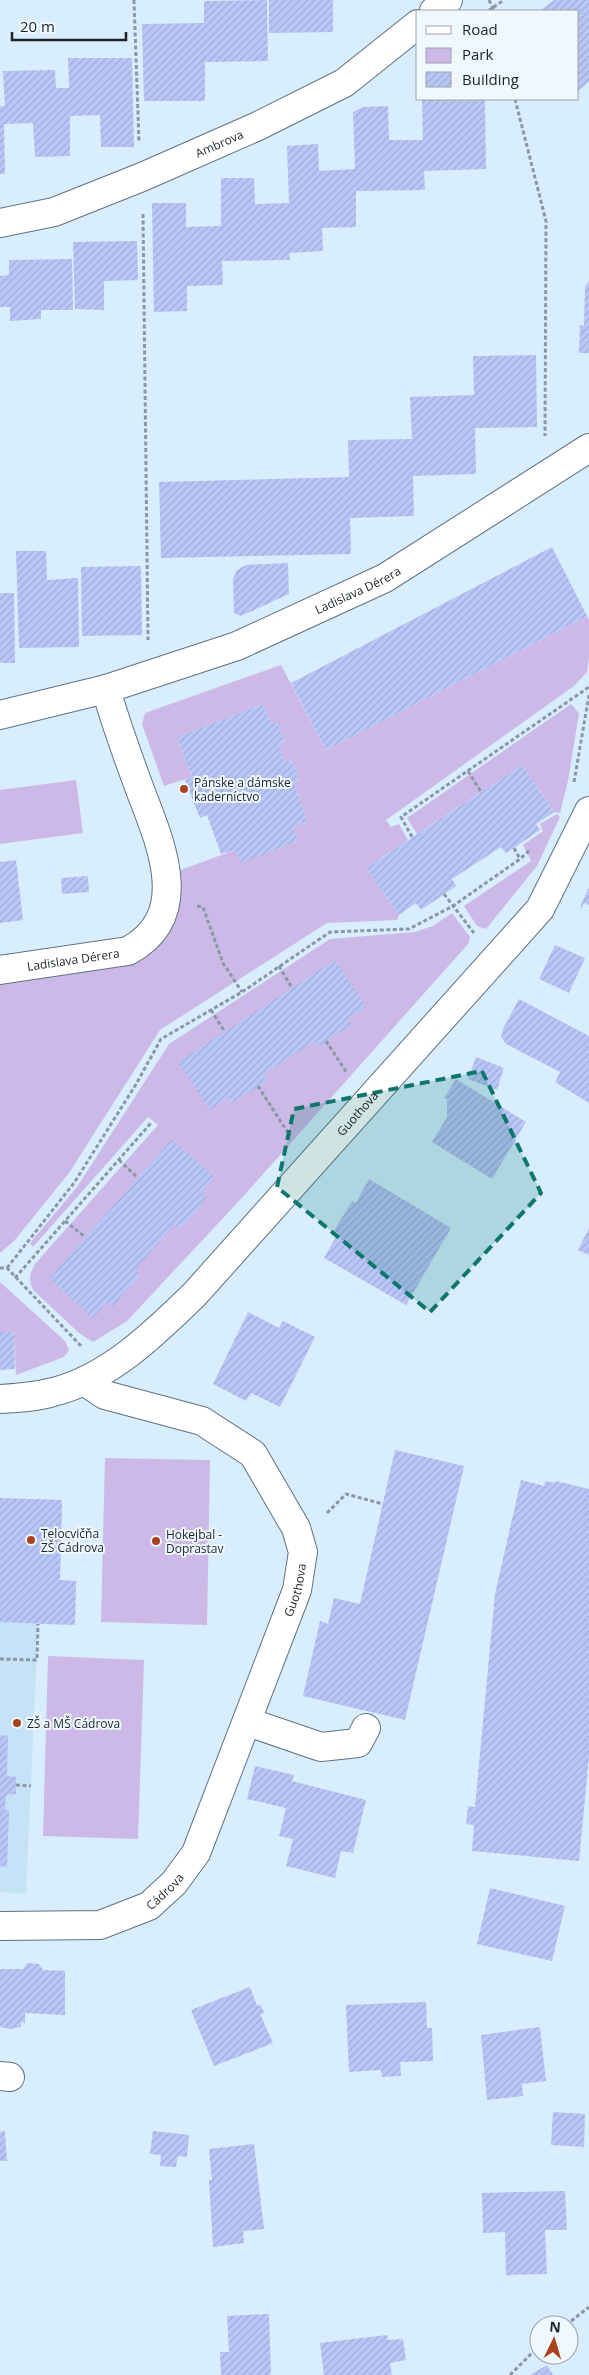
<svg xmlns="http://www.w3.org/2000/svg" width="589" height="2375" font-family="'Open Sans',sans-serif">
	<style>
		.built { fill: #c6e2f7 }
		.green { fill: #cdb9e7 }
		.building { fill: url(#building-hatch) }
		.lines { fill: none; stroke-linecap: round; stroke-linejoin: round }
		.minor-casing { stroke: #5f7280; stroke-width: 30 }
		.path { stroke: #8998a5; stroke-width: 3; stroke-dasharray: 4 2.5; stroke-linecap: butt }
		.minor { stroke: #fff; stroke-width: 28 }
		.marked { fill: #0f766e; fill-opacity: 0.2; stroke: #0f766e; stroke-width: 4; stroke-dasharray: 10 6; stroke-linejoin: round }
		.poi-dot { fill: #a9431b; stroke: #f0f8ff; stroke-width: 2 }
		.labels { text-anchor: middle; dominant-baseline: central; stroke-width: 4; stroke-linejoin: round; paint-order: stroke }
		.street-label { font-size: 12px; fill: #1c242a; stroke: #f0f8ff }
		.poi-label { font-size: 12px; fill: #1c242a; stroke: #f0f8ff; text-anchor: start }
	</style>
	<defs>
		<pattern id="building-hatch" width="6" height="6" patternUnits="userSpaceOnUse" patternTransform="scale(1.25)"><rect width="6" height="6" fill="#b9c7f8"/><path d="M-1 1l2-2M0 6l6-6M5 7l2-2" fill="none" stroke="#9eabd5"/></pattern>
	</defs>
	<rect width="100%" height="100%" fill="#d8edfe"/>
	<!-- built -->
	<path class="built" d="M0,1498l62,2 -2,80 16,1 -1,44 -37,-1 -12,270 -26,-2z"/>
	<!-- green -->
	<g class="green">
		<path d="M587,616l2,4v38l-2,14 -13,14 -188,134 5,7 8,-3 9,16 -42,28 33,47 -2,5 -70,3 -167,107 -91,143 -55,68 -14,12v-271l128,-22 50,-89 57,-21 6,12 57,-21 -5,-14 14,-6 -13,-38 5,-3 -7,-20 -7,3 -7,-19 7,-2 -8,-20 -6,1 -8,-19 -86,33 15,40 -28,9 -22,-62 3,-11 136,-48 45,85z"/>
		<path d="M571,704l8,9 -11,68 -8,32 -6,-1 -32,-47 -105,69 -10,-16z"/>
		<path d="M76,780l7,53 -83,11v-54z"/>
		<path d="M557,814l3,3 -23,49 -51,63 -9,-3 -13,-20 67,-45 -8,-16 20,-14 -3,-7z"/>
		<path d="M452,913l18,24 -2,7 -229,257 -112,120 -34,21 -14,-9 -46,-43c-4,-10 -4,-16 2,-26l123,-139 -10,-8 -115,130 -3,-4 47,-56 92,-143 161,-105 85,-7 18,-6z"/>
		<path d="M0,1282l65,59 4,9 -5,7 -48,18 -2,-43h-14z"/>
		<path d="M105,1458l105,2 -3,165 -106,-3z"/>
		<path d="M48,1656l96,4 -6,179 -95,-3z"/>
	</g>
	<!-- building -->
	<g class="building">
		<path d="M267,0l1,61 -63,1v39h-61l-2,-77 62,-1v-22z"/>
		<path d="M269,0h64v32l-64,1z"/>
		<path d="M554,0h35v82l-11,9v-80h-38z"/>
		<path d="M68,58h64l2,89h-33l-1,-32 -30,1v40l-35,1 -2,-34 -29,1 1,50h-5v-68h5l-2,-35 52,-1 1,18h13z"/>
		<path d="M422,99l63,1 1,69 -62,2 1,19 -69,1v36l-34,1 1,23 -34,2 1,7 -68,1 1,24 -36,1v25l-33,1 -2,-109h34v24l35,-1v-48h33l1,26 34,-1 -2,-57 31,-2 1,27 36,-2 -2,-57 10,-5 25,-1 1,34h34z"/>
		<path d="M137,241l1,39 -34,1v29l-29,-1 -2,-67z"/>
		<path d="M72,259l1,51h-32v9l-31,2v-14h-10v-31l9,-1v-15z"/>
		<path d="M589,281v72h-10l1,-28 4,1 1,-39z"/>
		<path d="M536,355l1,72 -62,1 1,46 -63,2 1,40 -64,2 1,36 -190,4 -2,-76 190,-5 -1,-37 64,-1 -2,-42 64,-2 -1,-39z"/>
		<path d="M552,547l35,69 -261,134 -35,-67z"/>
		<path d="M16,551h30l1,29 31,-2 1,69 -60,1z"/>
		<path d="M288,563l1,31 -48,22 -7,-3 -1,-34 4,-9 9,-5z"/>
		<path d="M141,566l1,69 -60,1 -1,-69z"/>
		<path d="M0,593h14l1,70h-15z"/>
		<path d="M263,704l8,19 6,-1 8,20 -7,2 7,19 7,-3 7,20 -5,3 13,38 -14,6 5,14 -57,22 -6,-13 -14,4 -14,-39 -7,3 -15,-38 7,-3 -15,-40z"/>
		<path d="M522,765l32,47 -18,12 4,6 -34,23 -5,-6 -49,32 4,7 -35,24 -5,-7 -17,12 -33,-47z"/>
		<path d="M16,860l7,60 -23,3v-61z"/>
		<path d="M88,876l1,16 -27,2 -1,-16z"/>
		<path d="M589,887v18l-5,-2 -2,5 -2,-1z"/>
		<path d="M555,945l30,13 -16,35 -30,-14z"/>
		<path d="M335,960l31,47 -18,12 4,6 -35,22 -2,-6 -28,18 -24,16 4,6 -35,22 -4,-5 -18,12 -32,-48z"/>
		<path d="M519,999l70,37v67l-34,-21 5,-10 -54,-28 -5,-7 2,-8z"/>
		<path d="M476,1057l28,11 -7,22 -29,-11z"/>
		<path d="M456,1079l70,43 -34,57 -60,-37 15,-25v-18l-3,-1z"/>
		<path d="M172,1139l43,38 -14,16 5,5 -14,18 -13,13 -5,-4 -39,45 5,5 -27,31 -6,-4 -14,16 -44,-39z"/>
		<path d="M369,1179l82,49 -45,77 -82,-47 14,-25 -4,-2 18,-30 4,2z"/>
		<path d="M589,1228v27l-11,-5z"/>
		<path d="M248,1312l31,16 4,-7 32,16 -35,70 -29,-14 -5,8 -33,-17z"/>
		<path d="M0,1332h14l1,37 -15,1z"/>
		<path d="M395,1450l69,16 -59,254 -102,-24 17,-75 8,3 6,-26 26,6z"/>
		<path d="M521,1480l23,6 1,-5 10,2 1,-2 33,8v268l-10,104 -107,-10 2,-26 -8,-1 2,-18 7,1 20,-213z"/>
		<path d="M0,1498l62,2 -2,80 16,1 -1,44 -75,-3z"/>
		<path d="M0,1735l8,1 -1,40 9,1v17l-10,1 -1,15h4l-2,57 -7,-1z"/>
		<path d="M255,1766l39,9 -2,6 74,19 -13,53 -12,-2 -6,27 -49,-12 7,-27 -14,-3 7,-28 -39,-9z"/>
		<path d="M490,1888l75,18 -13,55 -75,-17z"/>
		<path d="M28,1963l11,1 4,6 22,1v44l-40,-2v10l-4,-1v5l-11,2 -10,-2v-58h23z"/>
		<path d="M250,1987l7,19 3,-1 5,8 -5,1 13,29 -59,23 -23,-56z"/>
		<path d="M426,2002l1,26h5l1,33 -33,1 1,14 -19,1 -1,-7 -32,2 -3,-67z"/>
		<path d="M540,2027l6,54 -24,3 1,12 -36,4 -6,-65z"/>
		<path d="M553,2112l32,2 -1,33 -33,-2z"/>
		<path d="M5,2131l2,30h-7v-29z"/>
		<path d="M153,2131l36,4 -2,22 -9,-1 -2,11 -16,-1 1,-11 -11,-1z"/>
		<path d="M254,2144l10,85 -21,2 1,12 -31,4 -4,-67h3l-3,-31z"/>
		<path d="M565,2191l2,39h-22l2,44 -41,1 -1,-43 -22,1 -1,-40z"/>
		<path d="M269,2314l2,61h-50l-1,-23h9l-2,-36z"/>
		<path d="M387,2335l1,5 15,-1 3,21 -16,3 2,12h-68l-4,-32z"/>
		<path d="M547,2365l6,10h-23z"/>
	</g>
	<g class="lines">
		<defs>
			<g id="minor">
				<path d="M434,11l14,-11"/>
				<path id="s1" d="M0,223l54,-11 88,-35 116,-51 86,-43 74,-59"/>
				<path id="s2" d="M0,715l106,-26 131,-43 148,-68 204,-130"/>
				<path id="s3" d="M0,970l128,-19c67,-36 31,-111 11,-164 -12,-33 -24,-65 -33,-98"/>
				<path id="s4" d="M0,1399c18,-1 36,-2 53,-7 55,-13 102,-59 141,-97l346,-386 49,-98"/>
				<path d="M248,1722l73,25 37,-4 8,-15"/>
				<path id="s5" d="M0,1926l100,-1 49,-19 25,-23 22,-30 101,-263 6,-38 -7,-24 -43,-74 -51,-33 -97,-26 -21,-14"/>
				<path d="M0,2076l10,1"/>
			</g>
		</defs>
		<!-- minor casing -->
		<use href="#minor" class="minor-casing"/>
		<!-- path -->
		<g class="path">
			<path d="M134,0l5,143"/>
			<path d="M489,0l5,11"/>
			<path d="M488,11l16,-11"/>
			<path d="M515,99l31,122 -1,215"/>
			<path d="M143,214l5,426"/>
			<path d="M468,771l13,21"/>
			<path d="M574,782l15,-87"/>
			<path d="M412,837l-11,-20 188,-130"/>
			<path d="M514,848l6,11"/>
			<path d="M444,894l30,39"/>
			<path d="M197,906l6,1 20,56 19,29"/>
			<path d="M279,966l13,22"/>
			<path d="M211,1010l14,22"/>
			<path d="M326,1041l21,32"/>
			<path d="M258,1086l32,50"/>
			<path d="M119,1160l19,18"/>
			<path d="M65,1221l20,16"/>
			<path d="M0,1268h7l74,78"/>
			<path d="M7,1268l67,-85 61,-97 26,-47 81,-47 88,-60 79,-3 44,-23 67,-47 11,-10"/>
			<path d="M15,1278l136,-155"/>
			<path d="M327,1513l19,-19 37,10"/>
			<path d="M0,1659l37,1 1,-36"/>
			<path d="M16,1785l15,1"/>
			<path d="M566,2325l23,-18"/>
			<path d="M510,2375l29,-29"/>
		</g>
		<!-- minor -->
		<use href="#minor" class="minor"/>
	</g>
	<!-- marked area -->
	<path class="marked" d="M482,1071l59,122 -111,119 -153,-125 17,-78z"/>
	<!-- markers -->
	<g class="poi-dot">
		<circle cx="184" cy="789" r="5"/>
		<circle cx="31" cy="1540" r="5"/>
		<circle cx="156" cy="1541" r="5"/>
		<circle cx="17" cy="1723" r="5"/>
	</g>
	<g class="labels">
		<!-- street labels -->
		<g class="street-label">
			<text stroke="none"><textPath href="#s1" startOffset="234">Ambrova</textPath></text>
			<text stroke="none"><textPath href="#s2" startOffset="380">Ladislava Dérera</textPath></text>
			<text stroke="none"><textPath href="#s3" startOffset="74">Ladislava Dérera</textPath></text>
			<text stroke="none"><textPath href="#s4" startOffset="471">Guothova</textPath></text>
			<text stroke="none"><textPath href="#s5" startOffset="505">Guothova</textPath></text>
			<text stroke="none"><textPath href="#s5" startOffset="174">Cádrova</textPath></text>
		</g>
		<!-- poi labels -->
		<g class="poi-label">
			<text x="194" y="782">Pánske a dámske<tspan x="194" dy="14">kaderníctvo</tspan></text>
			<text x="41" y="1533">Telocvičňa<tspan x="41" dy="14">ZŠ Cádrova</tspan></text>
			<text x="166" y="1534">Hokejbal -<tspan x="166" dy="14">Doprastav</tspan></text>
			<text x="27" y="1723">ZŠ a MŠ Cádrova</text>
		</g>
	</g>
	<!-- legend -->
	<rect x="416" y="10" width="162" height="90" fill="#f0f8ff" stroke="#9ba3aa"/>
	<rect x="426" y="26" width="25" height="8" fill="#ffffff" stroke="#9ba3aa"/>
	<text x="462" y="35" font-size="15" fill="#1c242a">Road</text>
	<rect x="426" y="48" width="25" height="15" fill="#cdb9e7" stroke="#9ba3aa"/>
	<text x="462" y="60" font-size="15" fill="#1c242a">Park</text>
	<rect x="426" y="72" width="25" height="15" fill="url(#building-hatch)" stroke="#9ba3aa"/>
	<text x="462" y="85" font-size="15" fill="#1c242a">Building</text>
	<!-- north arrow -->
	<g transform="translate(554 2340) rotate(5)"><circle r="24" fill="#f0f8ff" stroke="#9ba3aa"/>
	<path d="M0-4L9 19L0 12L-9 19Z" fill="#a9431b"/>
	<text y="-8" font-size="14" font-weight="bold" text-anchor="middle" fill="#1c242a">N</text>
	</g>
	<!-- scale -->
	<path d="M12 32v8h114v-8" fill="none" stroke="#1c242a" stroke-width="2.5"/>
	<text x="20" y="32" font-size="15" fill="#1c242a" stroke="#f0f8ff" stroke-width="4" paint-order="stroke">20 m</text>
</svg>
